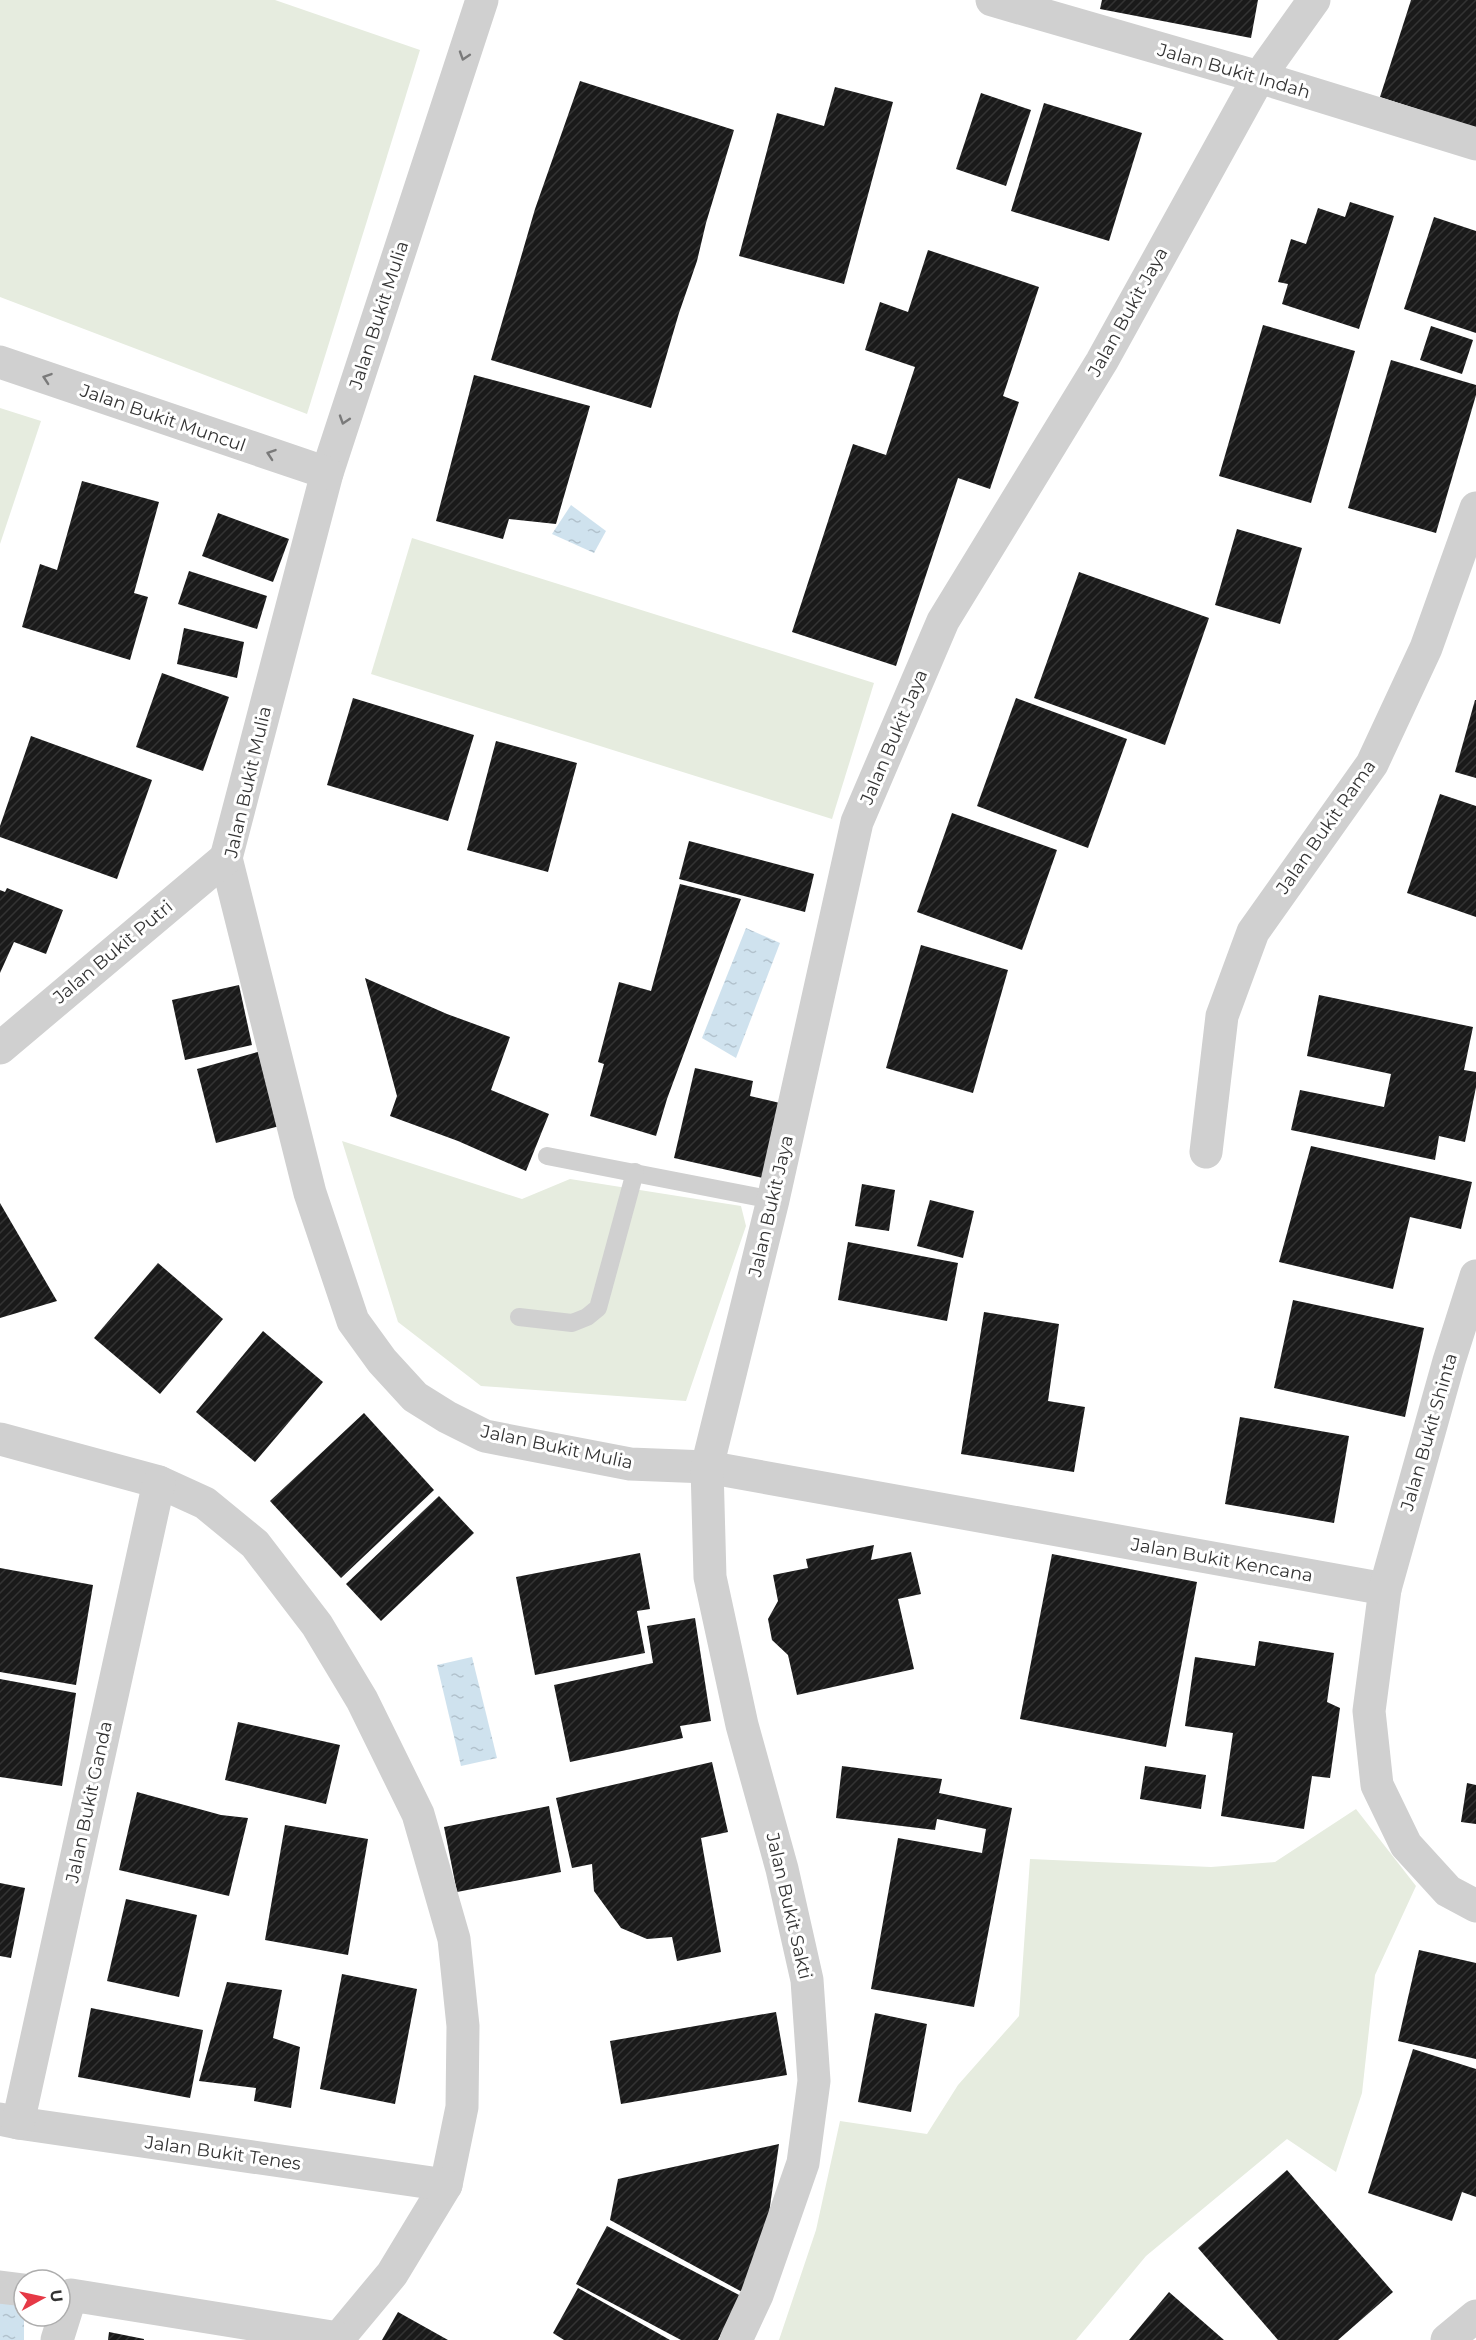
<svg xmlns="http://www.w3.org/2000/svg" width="1476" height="2340" font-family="Montserrat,sans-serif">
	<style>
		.green { fill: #e6ecdf }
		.water { fill: url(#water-ripples) }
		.building { fill: url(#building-hatch) }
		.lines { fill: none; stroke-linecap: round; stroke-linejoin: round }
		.lane { stroke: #d0d0d0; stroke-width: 18 }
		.street { stroke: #d0d0d0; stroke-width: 33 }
		.oneway { stroke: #7a7a7a }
		.labels { text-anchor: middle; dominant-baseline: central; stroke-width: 6; stroke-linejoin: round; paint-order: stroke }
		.street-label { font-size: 18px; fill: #333; stroke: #fff }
	</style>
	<defs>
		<pattern id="water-ripples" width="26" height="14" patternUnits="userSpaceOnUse" patternTransform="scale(1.5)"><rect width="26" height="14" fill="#cfe2ee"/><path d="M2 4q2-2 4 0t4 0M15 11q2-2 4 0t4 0" fill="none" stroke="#b2c2cd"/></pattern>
		<pattern id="building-hatch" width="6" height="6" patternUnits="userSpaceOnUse" patternTransform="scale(1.5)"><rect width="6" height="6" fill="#1a1a1a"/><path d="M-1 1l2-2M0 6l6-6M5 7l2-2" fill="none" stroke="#333"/></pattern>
	</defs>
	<rect width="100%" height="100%" fill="#fff"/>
	<!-- green -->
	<g class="green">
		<path d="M0,0h275l145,50 -113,364 -307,-117z"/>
		<path d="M0,408l41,13 -41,123z"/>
		<path d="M412,538l462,145 -42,136 -461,-145z"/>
		<path d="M342,1141l180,58 48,-20 171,27 5,20 -60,175 -205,-15 -83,-64z"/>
		<path d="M1356,1809l60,77 -41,89 -13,118 -26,79 -49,-33 -141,117 -70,84h-297l37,-110 24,-109 87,13 31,-49 61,-69 11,-157 181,8 64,-5z"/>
	</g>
	<!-- water -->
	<g class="water">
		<path d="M571,505l35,26 -12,22 -42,-19z"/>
		<path d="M746,928l34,15 -44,115 -34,-20z"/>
		<path d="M472,1657l25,101 -36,8 -24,-101z"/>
		<path d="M18,2299l6,9v32h-24v-37z"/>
	</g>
	<!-- building -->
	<g class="building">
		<path d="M1102,0h156l-7,38 -151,-29z"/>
		<path d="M1411,0h65v128l-96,-31z"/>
		<path d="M580,81l154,49 -28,93 -9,38 -18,52 -28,95 -160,-48 44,-151z"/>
		<path d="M835,87l58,15 -49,182 -105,-28 38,-143 47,13z"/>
		<path d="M981,93l50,17 -25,76 -50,-17z"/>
		<path d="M1044,103l98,30 -33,108 -98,-30z"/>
		<path d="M1350,202l44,14 -35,113 -77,-25 6,-20 -10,-2 13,-43 15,5 12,-36 27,9z"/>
		<path d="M1434,217l42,14v102l-72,-24z"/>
		<path d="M928,250l111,37 -36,109 16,6 -29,87 -32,-11 -62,188 -104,-34 61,-188 33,11 29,-88 -50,-17 15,-48 28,10z"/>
		<path d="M1263,325l92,26 -44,152 -92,-27z"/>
		<path d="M1431,326l42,14 -11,34 -42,-14z"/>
		<path d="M1391,360l85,25v10l-40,138 -88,-25z"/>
		<path d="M474,375l116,31 -34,118 -47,-5 -6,20 -67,-18z"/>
		<path d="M82,481l77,21 -25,91 14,4 -18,63 -108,-33 18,-63 17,6z"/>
		<path d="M218,513l71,26 -16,43 -71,-26z"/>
		<path d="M1237,529l65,19 -22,76 -65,-19z"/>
		<path d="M189,571l78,25 -10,33 -79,-25z"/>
		<path d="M1079,572l130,46 -44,127 -131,-47z"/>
		<path d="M184,628l60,14 -7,36 -60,-14z"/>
		<path d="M162,673l67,24 -26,74 -67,-24z"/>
		<path d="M353,698l121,37 -26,86 -121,-36z"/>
		<path d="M1016,698l111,41 -39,109 -111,-42z"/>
		<path d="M1475,700h1v78l-21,-6z"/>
		<path d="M31,736l121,44 -35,99 -117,-42v-11z"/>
		<path d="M496,741l81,22 -29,109 -81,-22z"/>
		<path d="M1440,794l36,12v111l-69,-24z"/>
		<path d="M952,813l105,37 -35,100 -105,-38z"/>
		<path d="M689,841l125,33 -9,38 -126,-33z"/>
		<path d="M680,884l61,15 -74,200 -11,37 -66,-20 14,-52 -6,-2 21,-80 32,9z"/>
		<path d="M7,888l56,22 -17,44 -32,-12 -14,31v-83l5,2z"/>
		<path d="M921,945l87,25 -35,123 -87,-25z"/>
		<path d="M365,978l82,36 63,23 -19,53 58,24 -23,57 -68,-30 -68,-25 7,-20z"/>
		<path d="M239,985l13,60 -67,15 -13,-60z"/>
		<path d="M1319,995l154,32 -9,43 12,2v15l-11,55 -26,-6 -4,24 -144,-30 9,-40 84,17 7,-33 -84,-18z"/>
		<path d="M268,1049l19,75 -71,19 -19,-74z"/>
		<path d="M695,1068l58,13 -3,15 34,8 -17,75 -93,-21z"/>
		<path d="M1311,1146l161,36 -11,47 -51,-12 -17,72 -114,-27z"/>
		<path d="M862,1184l33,6 -6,41 -34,-5z"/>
		<path d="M930,1200l44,11 -11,47 -46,-12z"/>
		<path d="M0,1203l57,98 -57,17z"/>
		<path d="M848,1242l110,21 -11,58 -109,-21z"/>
		<path d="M158,1263l65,56 -63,75 -66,-56z"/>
		<path d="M1293,1300l131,28 -19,89 -131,-29z"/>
		<path d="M984,1312l75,12 -11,77 37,6 -11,65 -113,-18z"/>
		<path d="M263,1331l60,51 -68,80 -59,-50z"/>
		<path d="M364,1413l70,77 -93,88 -71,-77z"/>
		<path d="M1240,1417l109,19 -15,87 -109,-19z"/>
		<path d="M439,1496l35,37 -93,88 -35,-37z"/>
		<path d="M874,1545l-3,15 40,-8 10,42 -23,5 16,70 -117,26 -9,-40 -16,-15 -4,-21 10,-18 -5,-26 35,-7 -2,-9z"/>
		<path d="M640,1553l10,56 -13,2 8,42 -110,22 -19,-98z"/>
		<path d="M1052,1554l145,28 -31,165 -146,-28z"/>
		<path d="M0,1568l93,17 -17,100 -76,-13z"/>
		<path d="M695,1618l16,103 -31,5 3,12 -113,24 -16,-77 99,-22 -6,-37z"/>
		<path d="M1259,1641l75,12 -7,49 13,6 -10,70 -18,-2 -8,53 -83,-13 12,-83 -48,-7 10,-69 60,9z"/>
		<path d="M0,1679l76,14 -14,93 -62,-9z"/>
		<path d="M238,1722l102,23 -14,59 -101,-24z"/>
		<path d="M712,1762l16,70 -27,6 20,114 -44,9 -5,-24 -25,2 -26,-11 -27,-37 -2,-27 -20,4 -16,-70z"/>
		<path d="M842,1766l100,13 -3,14 73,15 -38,199 -103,-18 27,-151 84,15 4,-24 -49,-10 -2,11 -99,-12z"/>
		<path d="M1145,1766l61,9 -5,34 -61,-10z"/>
		<path d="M1467,1783l9,2v39l-15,-2z"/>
		<path d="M137,1792l84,23 27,3 -19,78 -110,-26z"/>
		<path d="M549,1806l12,66 -104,20 -13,-65z"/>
		<path d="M285,1825l83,14 -20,116 -83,-15z"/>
		<path d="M0,1883l25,5 -14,70 -11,-2z"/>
		<path d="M126,1899l71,16 -18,82 -72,-16z"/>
		<path d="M1419,1950l57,13v96l-78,-18z"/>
		<path d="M342,1974l75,15 -22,115 -75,-15z"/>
		<path d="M227,1982l55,8 -9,48 27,9 -9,61 -37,-7 2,-13 -57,-7z"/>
		<path d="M91,2008l112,22 -13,68 -112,-21z"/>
		<path d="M776,2012l11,63 -166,29 -11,-63z"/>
		<path d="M875,2013l52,11 -16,88 -53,-10z"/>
		<path d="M1413,2049l63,20v128l-14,-5 -10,29 -84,-28z"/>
		<path d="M779,2144l-10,69 -25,80 -134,-73 8,-41z"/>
		<path d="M1287,2170l106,122 -55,48h-60l-80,-92z"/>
		<path d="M607,2226l134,70 -23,44h-37l-105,-56z"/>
		<path d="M578,2288l92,52h-106l-11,-7z"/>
		<path d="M1169,2292l55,48h-95z"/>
		<path d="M398,2312l50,28h-66z"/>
		<path d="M109,2332l35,7v1h-36z"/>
	</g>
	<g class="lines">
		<!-- lane -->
		<g class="lane">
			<path d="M547,1156l226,44"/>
			<path d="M519,1317l53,6 15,-6 11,-9 37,-136"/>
		</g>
		<!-- street -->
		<g class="street">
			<path d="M482,0l-155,473 -101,385 84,335 43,128 29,40 33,36 32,20 38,19 145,28 77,3 678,122 -16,122 8,74 29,60 42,46 28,15"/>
			<path d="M992,0l267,77 217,67"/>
			<path d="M0,362l327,111"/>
			<path d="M0,1048l226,-190"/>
			<path d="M1206,1152l16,-136 31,-84 119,-168 54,-116 50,-140"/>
			<path d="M0,1439l159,43 46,21 50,41 62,81 45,75 56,114 36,125 9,87 -1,81 -16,78 -54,89 -55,66"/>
			<path d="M1385,1589l64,-228 27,-85"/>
			<path d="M0,2119l18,4 428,62"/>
			<path d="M18,2123l141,-641"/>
			<path d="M0,2287l24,3"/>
			<path d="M57,2340l14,-45 267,43"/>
			<path d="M736,2340l21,-45 46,-132 11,-82 -7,-101 -25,-111 -40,-144 -32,-148 -3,-110 66,-267 84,-378 86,-201 159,-260 157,-284 55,-77"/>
			<path d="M1447,2340l29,-24"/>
		</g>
	</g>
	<!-- one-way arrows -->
	<defs><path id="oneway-chevron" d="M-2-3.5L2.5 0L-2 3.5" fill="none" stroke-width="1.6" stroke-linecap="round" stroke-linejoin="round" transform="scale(1.5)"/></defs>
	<g class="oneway">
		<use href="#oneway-chevron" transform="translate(464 56) rotate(108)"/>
		<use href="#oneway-chevron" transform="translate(47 378) rotate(-161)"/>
		<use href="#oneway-chevron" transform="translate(344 420) rotate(108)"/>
		<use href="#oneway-chevron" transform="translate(271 454) rotate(-161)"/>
	</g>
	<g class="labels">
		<!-- street labels -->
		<g class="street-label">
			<text transform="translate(1234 71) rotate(16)">Jalan Bukit Indah</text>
			<text transform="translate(1128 312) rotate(-61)">Jalan Bukit Jaya</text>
			<text transform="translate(379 315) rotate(-72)">Jalan Bukit Mulia</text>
			<text transform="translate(163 418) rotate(19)">Jalan Bukit Muncul</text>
			<text transform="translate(894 737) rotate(-67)">Jalan Bukit Jaya</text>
			<text transform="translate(248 782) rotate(-77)">Jalan Bukit Mulia</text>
			<text transform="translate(1326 827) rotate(-55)">Jalan Bukit Rama</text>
			<text transform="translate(113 952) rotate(-40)">Jalan Bukit Putri</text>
			<text transform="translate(771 1206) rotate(-77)">Jalan Bukit Jaya</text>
			<text transform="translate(1429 1432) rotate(-74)">Jalan Bukit Shinta</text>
			<text transform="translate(557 1447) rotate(12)">Jalan Bukit Mulia</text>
			<text transform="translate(1222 1560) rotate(10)">Jalan Bukit Kencana</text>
			<text transform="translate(89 1802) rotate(-78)">Jalan Bukit Ganda</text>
			<text transform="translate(789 1906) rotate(77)">Jalan Bukit Sakti</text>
			<text transform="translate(223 2153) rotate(8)">Jalan Bukit Tenes</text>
		</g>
	</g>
	<!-- north arrow -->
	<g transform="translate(42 2298) rotate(82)"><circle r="28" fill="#ffffff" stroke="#adadad" stroke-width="1.5"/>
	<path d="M0-4.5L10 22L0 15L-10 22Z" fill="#e63946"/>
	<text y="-9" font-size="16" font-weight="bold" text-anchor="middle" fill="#333333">U</text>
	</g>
</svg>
